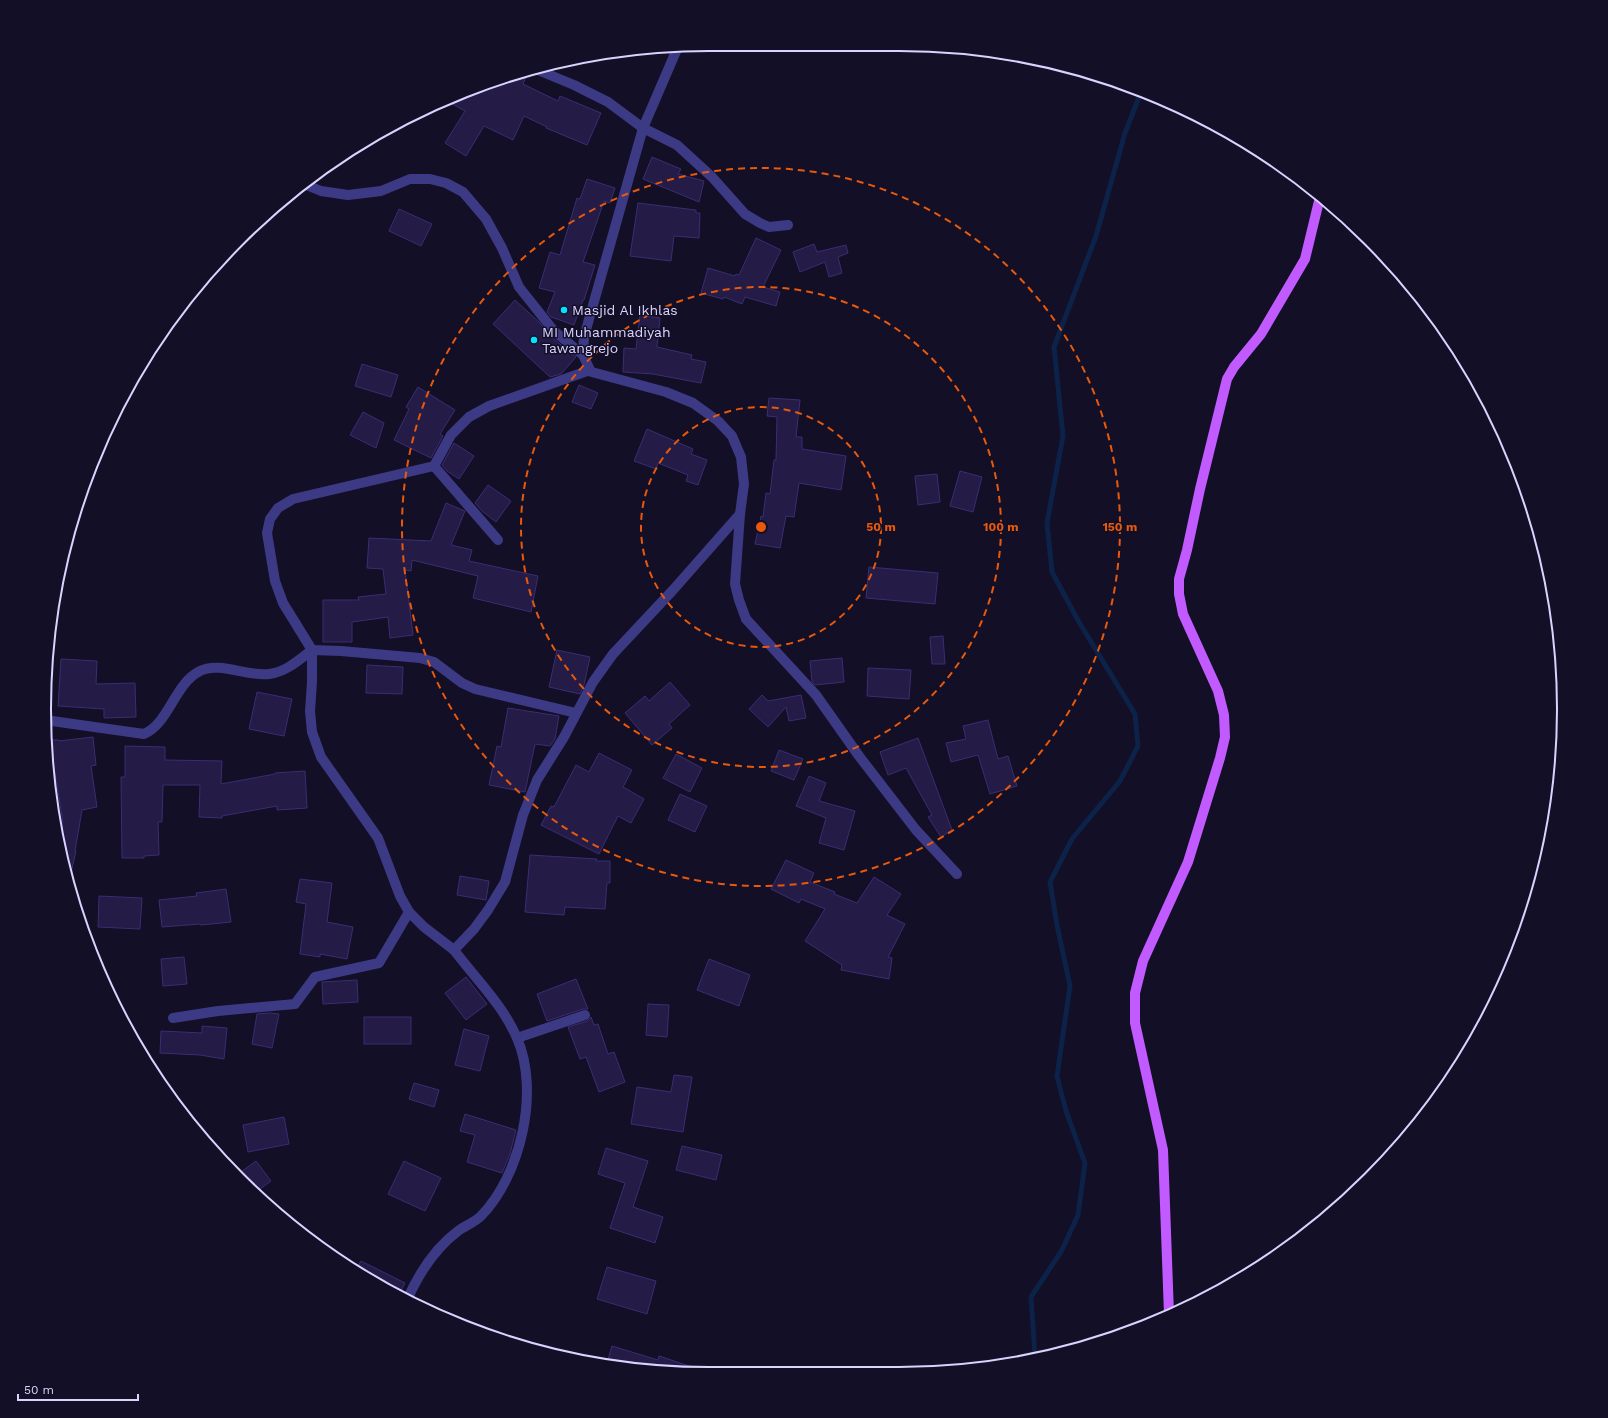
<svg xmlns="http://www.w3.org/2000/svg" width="1608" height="1418" font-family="'Work Sans',sans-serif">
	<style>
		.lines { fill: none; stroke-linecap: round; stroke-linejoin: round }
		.stream { stroke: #0c2248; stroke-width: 5 }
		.building { fill: #241b47; stroke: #3b2d73 }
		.minor { stroke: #3d3a85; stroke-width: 10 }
		.major { stroke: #c25bff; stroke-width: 10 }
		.ring { fill: none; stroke: #e8590c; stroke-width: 2; stroke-dasharray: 7 5 }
		.poi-dot { fill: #00e5ff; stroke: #130f26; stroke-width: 1.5 }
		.labels { text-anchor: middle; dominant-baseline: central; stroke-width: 3; stroke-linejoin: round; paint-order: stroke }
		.poi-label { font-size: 14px; fill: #d9d4ff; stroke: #130f26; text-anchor: start }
		.rim { fill: none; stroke: #d9d4ff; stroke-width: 2 }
		.centre { fill: #e8590c; stroke: #130f26; stroke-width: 2 }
		.ring-label { font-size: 12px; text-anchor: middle; font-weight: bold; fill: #e8590c; stroke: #130f26; stroke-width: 3; stroke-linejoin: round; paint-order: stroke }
	</style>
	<rect width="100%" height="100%" fill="#130f26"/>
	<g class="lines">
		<!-- stream -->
		<path class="stream" d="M1035,1357l-4,-60 31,-47 16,-35 7,-52 -19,-52 -9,-35 13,-90 -13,-61 -7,-43 22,-43 48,-58 18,-35 -3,-32 -56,-92 -27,-50 -5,-49 16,-87 -9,-89 42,-111 29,-103 16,-41"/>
	</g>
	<!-- building -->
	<g class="building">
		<path d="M527,70l1,2 -5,12 35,17 2,-5 41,17 -14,32 -41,-17 1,-1 -23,-11 -11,24 -29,-14 -18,30 -21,-13 20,-32 -18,-10z"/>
		<path d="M652,157l29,12 -3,5 26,7 -5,21 -56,-23z"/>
		<path d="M587,179l28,9 -5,15 -6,-2 -21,61 12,3 -11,35h-1l-9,25 -23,-8 -4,-5 8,-20 -16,-4 11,-36 10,3 17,-57 3,1z"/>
		<path d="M638,203l58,7v3h4l-1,25 -25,-2 -3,25 -41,-5z"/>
		<path d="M399,209l33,15 -11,22 -32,-15z"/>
		<path d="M756,238l25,12 -18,37 17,5 -4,14 -31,-9 -3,7 -18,-7 -1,2 -22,-6 7,-25 27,8 1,-2 3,1z"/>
		<path d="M814,244l3,8 29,-7 2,8 -10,4 4,16 -13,4 -4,-15 -25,10 -7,-20z"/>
		<path d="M515,300l25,23 10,13 26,21 -15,17 -11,3 -57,-53z"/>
		<path d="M640,315l20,3 -3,29 35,8 -1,4 15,3 -5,21 -48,-9 -30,-2 1,-24 12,1z"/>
		<path d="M362,364l36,11 -7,22 -36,-11z"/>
		<path d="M579,385l19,8 -7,16 -19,-7z"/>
		<path d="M418,387l37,23 -15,24 3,2 -12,22 -37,-18 15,-31 -3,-2z"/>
		<path d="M769,398l31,2 -4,37h6v12l44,7 -5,34 -42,-7 -5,34 -8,-1 -6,32 -25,-4 6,-28 2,1 3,-24 4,1 4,-34h2l1,-43 -10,-1z"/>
		<path d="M363,412l21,11 -8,25 -26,-13z"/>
		<path d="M647,429l46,20 -2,5 16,6 -9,25 -12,-4 2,-6 -30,-12 -2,6 -22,-8z"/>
		<path d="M454,443l20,13 -15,23 -12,-8 -5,-6z"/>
		<path d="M960,471l22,6 -9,35 -23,-6z"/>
		<path d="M937,474l3,28 -22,3 -3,-29z"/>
		<path d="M488,485l23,16 -15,21 -14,-11 -7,-8z"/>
		<path d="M446,503l19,8 -14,34 21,5 -3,11 69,15 -7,36 -58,-14 5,-22 -66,-16 -1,11 -6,-1 8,65 -23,3 -2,-21 -36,5v20h-29v-42h36l-1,-3 28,-3 -3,-25 -16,-1 2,-30 62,3z"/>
		<path d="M869,567l69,6 -3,31 -69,-6z"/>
		<path d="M943,636l2,28h-13l-2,-27z"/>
		<path d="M557,650l33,7 -6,28 -4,9 -31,-7z"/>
		<path d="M842,658l2,24 -29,3 -3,-3 -2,-21z"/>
		<path d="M61,659l36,2 -1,23 39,-1 1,34 -32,1v-9l-46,-3z"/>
		<path d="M367,665l36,2 -1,27 -36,-1z"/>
		<path d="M868,668l43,2 -2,29 -42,-3z"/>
		<path d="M670,682l20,23 -21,19 3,4 -20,17 -27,-32 20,-17 4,5z"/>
		<path d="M257,692l35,7 -8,37 -35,-7z"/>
		<path d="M762,695l6,6 33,-6 5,23 -17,3 -3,-14 -18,20 -19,-18z"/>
		<path d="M508,708l51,8 -4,23 -5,7 -15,-2 -10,48 -36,-7 8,-39 4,1z"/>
		<path d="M988,720l10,39 10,-3 9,30 -27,8 -12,-39 -27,7 -5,-19 20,-4 -3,-13z"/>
		<path d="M93,737l3,28 -5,1 6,41 -15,3 -7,41h1l-8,35 -11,-64 6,1 -8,-50h-6l-4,-21v-12h14v1z"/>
		<path d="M918,738l34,92 -11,7 -13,-20 4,-2 -26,-47 -18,7 -8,-23z"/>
		<path d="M125,746l40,1v13l57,1 -1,23 54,-10v-1l30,-2 2,37 -30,2v-4l-55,10v2l-23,-1 1,-32h-37l-1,37h-4l1,33 -15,1v2h-22l-1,-81h4z"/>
		<path d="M779,750l24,9 -9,21 -23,-9z"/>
		<path d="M599,753l33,17 -9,17 21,12 -13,24 -13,-7 -19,38 -58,-29 10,-19 3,1 22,-42 13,7z"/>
		<path d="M676,754l26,14 -12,24 -27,-14z"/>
		<path d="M809,776l17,7 -7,18 36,10 -11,39 -25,-7 7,-25 -30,-12z"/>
		<path d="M680,794l27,12 -12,26 -27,-12z"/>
		<path d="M530,855l67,4 -1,2h14v22h-3l-2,26 -40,-2 -1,8 -39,-3z"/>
		<path d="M786,860l28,13 -4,9 25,10 -1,2 23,9 17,-26 27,17 -14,21 18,9 -17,33 4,1 -3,21 -48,-9 1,-5 -37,-24 20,-32 -24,-10 -2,4 -28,-14z"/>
		<path d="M460,876l29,5 -3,19 -29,-5z"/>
		<path d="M300,879l32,4 -5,39 26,5 -6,32 -27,-5v3l-20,-3 6,-50 -10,-2z"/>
		<path d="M226,889l5,33 -30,3 -1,-1 -38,3 -3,-27 38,-4 -1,-3z"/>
		<path d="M99,896l43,2 -2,31 -42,-2z"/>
		<path d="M184,957l3,27 -24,2 -2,-27z"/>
		<path d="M709,959l41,16 -11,31 -42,-16z"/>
		<path d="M466,977l21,27 -21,16 -21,-27z"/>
		<path d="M576,979l12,30h-5l-36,12 -10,-27z"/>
		<path d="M357,980l1,22 -35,2 -1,-22z"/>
		<path d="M648,1004l21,1 -2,32 -21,-2z"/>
		<path d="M270,1013l9,1 -7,34 -20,-4 5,-30z"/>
		<rect x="364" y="1017" width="47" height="27"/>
		<path d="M591,1017l3,8 4,-1 10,30 6,-2 11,30 -26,10 -13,-35 -6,2 -12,-32 19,-6z"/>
		<path d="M202,1026l25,2 -3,31 -24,-4 -40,-2 1,-22 41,2z"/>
		<path d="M464,1029l25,7 -9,35 -25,-6z"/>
		<path d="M674,1075l18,2 -9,55 -52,-8 6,-37 34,5z"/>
		<path d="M414,1083l25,7 -5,17 -25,-8z"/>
		<path d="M465,1114l51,16 -6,24 -8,19 -35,-11 8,-27 -15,-4z"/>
		<path d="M284,1117l5,27 -41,8 -5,-27z"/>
		<path d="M682,1146l40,9 -6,25 -40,-10z"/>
		<path d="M606,1148l42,13 -15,46 30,10 -8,26 -45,-15 15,-45 -27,-9z"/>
		<path d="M256,1161l15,20 -15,11 -18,-18z"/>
		<path d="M404,1161l37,17 -16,33 -37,-17z"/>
		<path d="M361,1261l44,22 -6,12 -43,-26z"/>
		<path d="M607,1267l49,14 -9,33 -50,-15z"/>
		<path d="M612,1346l46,14 1,-4 42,14v3h-36l-58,-10z"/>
	</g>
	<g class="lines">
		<!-- minor -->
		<g class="minor">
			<path d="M533,68l41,17 34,17 35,26 34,17 35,32 33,37 15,9 9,4 19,-2"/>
			<path d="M304,184l17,7 27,4 33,-4 29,-12h20l16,4 17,9 23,27 16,29 17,39 35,44 29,24"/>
			<path d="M434,466l64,74"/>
			<path d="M740,514l-5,70 4,16 7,19 70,76 43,61 57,74 41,44"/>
			<path d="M312,650v32l-2,29 2,21 9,25 57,81 22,58 9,16 15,15 30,23"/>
			<path d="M576,713l-101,-24 -13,-6 -28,-21 -14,-4 -79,-7 -29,-1 -29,-47 -8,-22 -8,-48 3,-14 8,-11 15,-9 141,-33 17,-31 18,-18 20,-11 101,-36"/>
			<path d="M45,720l99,14c26,-12 30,-50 56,-63 19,-10 48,6 69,3 17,-2 30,-14 43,-24"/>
			<path d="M173,1018l45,-7 77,-7 20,-27 64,-14 30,-51"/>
			<path d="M517,1038l68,-23"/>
			<path d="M407,1300c12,-27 27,-51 51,-69 7,-5 17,-9 23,-15 40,-41 59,-125 36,-178 -14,-33 -42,-60 -63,-88l20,-21 14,-19 17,-28 18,-67 14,-35 27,-43 29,-55 20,-28 60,-64 67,-76 4,-30 -3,-27 -9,-21 -14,-15 -25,-18 -27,-11 -78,-21 2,-1 -7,-15 1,-18 59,-209 34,-79"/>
		</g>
		<!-- major -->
		<path class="major" d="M1169,1314l-6,-164 -28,-127v-30l8,-32 45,-99 32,-104 5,-21 -1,-22 -6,-24 -35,-77 -4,-20v-15l8,-29 13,-61 27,-110 7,-12 27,-33 44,-75 15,-62"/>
	</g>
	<!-- distance rings -->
	<g class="ring">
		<circle cx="761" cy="527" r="120"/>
		<circle cx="761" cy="527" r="240"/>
		<circle cx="761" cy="527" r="359"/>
	</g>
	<!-- markers -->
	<g class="poi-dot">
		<circle cx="564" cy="310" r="4"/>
		<circle cx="534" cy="340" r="4"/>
	</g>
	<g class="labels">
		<!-- poi labels -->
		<g class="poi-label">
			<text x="572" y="310">Masjid Al Ikhlas</text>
			<text x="542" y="332">MI Muhammadiyah<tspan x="542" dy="16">Tawangrejo</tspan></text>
		</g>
	</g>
	<!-- crop -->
	<path d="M0 0H1608V1418H0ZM709 51H899A658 658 0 0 1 1557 709V709A658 658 0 0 1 899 1367H709A658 658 0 0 1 51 709V709A658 658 0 0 1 709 51Z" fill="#130f26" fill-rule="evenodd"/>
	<path class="rim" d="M709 51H899A658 658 0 0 1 1557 709V709A658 658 0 0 1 899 1367H709A658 658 0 0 1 51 709V709A658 658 0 0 1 709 51Z"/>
	<circle cx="761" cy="527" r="6" class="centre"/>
	<g class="ring-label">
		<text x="881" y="531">50 m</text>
		<text x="1001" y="531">100 m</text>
		<text x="1120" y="531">150 m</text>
	</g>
	<!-- scale -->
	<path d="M18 1394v6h120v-6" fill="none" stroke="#d9d4ff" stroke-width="2"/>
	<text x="24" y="1394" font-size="12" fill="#d9d4ff" stroke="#130f26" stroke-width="3" paint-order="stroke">50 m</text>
</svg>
